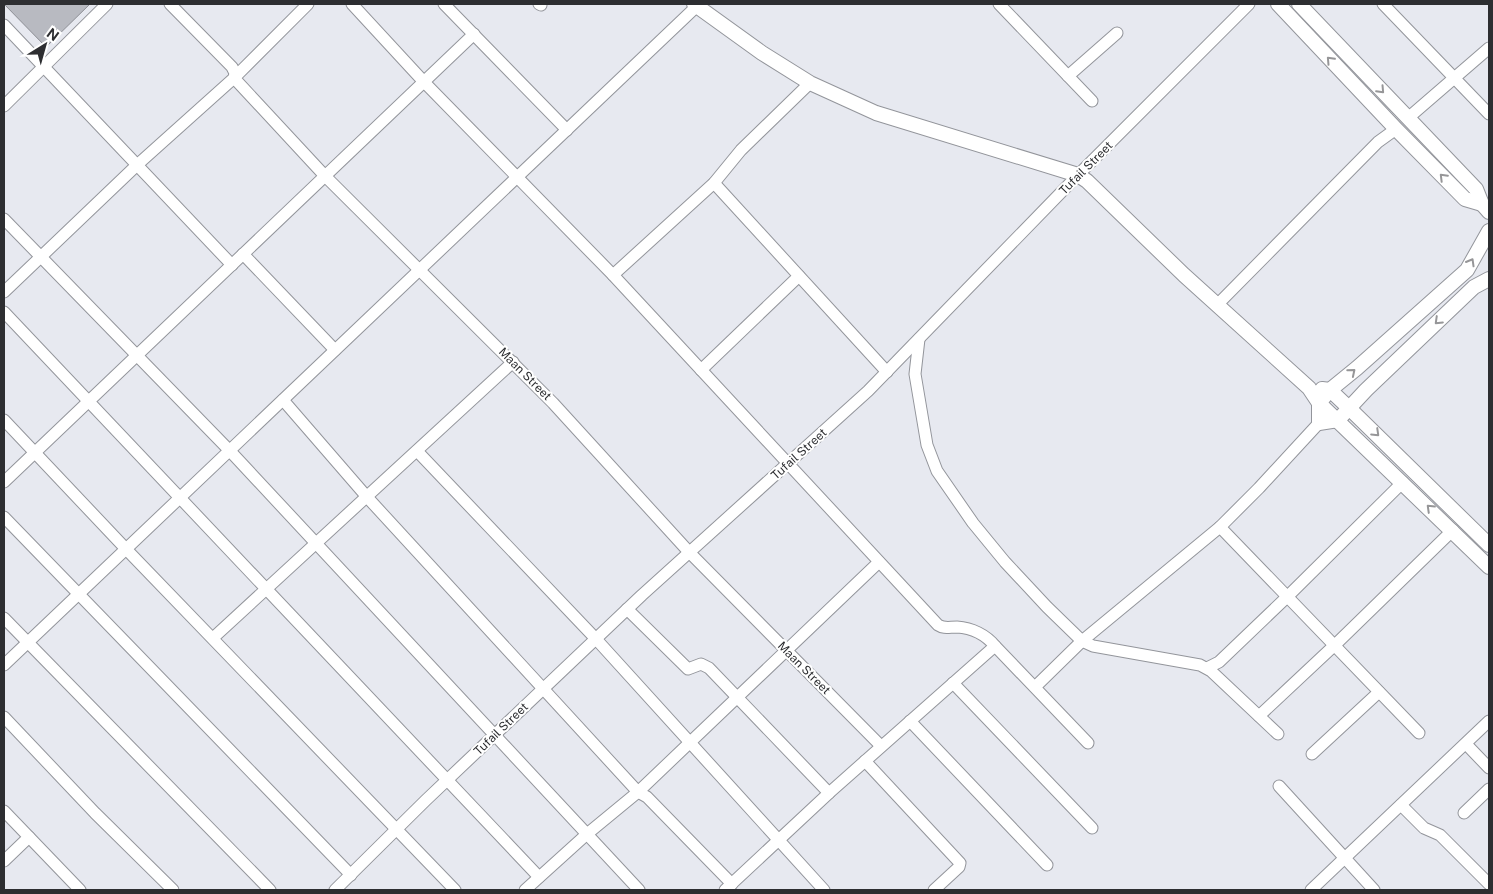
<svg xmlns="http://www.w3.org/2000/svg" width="1493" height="894" font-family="'Public Sans',sans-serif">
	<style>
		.building { fill: #b8bac1; stroke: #8d8f95 }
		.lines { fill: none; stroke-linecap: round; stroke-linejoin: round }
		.minor-casing { stroke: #93959b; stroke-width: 13 }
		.tertiary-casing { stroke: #93959b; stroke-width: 16 }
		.minor { stroke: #fff; stroke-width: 11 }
		.tertiary { stroke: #fff; stroke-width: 14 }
		.oneway { stroke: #969698 }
		.labels { text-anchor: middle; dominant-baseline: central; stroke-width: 4; stroke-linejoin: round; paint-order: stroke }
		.street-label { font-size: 12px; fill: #2d2e31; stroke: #fff }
	</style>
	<rect width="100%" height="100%" fill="#e7e9f0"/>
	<!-- building -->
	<path class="building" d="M4,4h86l-44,43z"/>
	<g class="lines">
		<defs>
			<g id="minor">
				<path d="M170,4l62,63 3,6 -1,5 91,98 228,227 136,149 192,194"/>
				<path d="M352,4l72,78 189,193 325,350c6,4 11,2 19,2 15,1 29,8 38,19"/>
				<path d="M444,4l123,126"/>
				<path d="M539,4l2,1"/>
				<path d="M999,4l93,97"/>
				<path d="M1383,4l106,110"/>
				<path d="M4,25l228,240"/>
				<path d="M1068,76l49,-43"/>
				<path d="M4,106l103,-102"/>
				<path d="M1408,118l81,-70"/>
				<path d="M714,183l173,189"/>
				<path d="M4,219l226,232 409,439"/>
				<path d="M243,254l92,96"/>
				<path d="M613,275l101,-92 27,-33 69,-67"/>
				<path d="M4,292l133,-127 97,-87 74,-74"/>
				<path d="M1217,305l161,-163 18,-13"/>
				<path d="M4,312l535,565"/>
				<path d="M919,339l-4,35 12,71 10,26 36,52 32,39 42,45 35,34 11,5 107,19 11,6 67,63"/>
				<path d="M701,370l98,-94"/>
				<path d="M283,400l84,97 271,295 9,5 85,87"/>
				<path d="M4,420l122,129 329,341"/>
				<path d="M417,451l179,188 228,251"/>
				<path d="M4,482l470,-448"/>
				<path d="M4,517l347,358"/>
				<path d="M1220,527l199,206"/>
				<path d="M627,609l61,60 13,-5 8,4 120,125"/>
				<path d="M4,618l266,272"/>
				<path d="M213,638l300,-276"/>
				<path d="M4,665l693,-659"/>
				<path d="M1207,668l12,-6 69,-66 115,-114"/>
				<path d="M953,683l139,145"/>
				<path d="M1035,687l47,-46 138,-114 39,-39 60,-65"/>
				<path d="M1259,716l79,-74 115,-112"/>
				<path d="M4,717l91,96 78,77"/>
				<path d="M910,721l137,144"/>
				<path d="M1466,744l23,24"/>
				<path d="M1312,754l67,-62"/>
				<path d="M865,761l95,102 -1,4 -25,23"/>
				<path d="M1279,786l95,104"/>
				<path d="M1401,805l23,23 16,7 49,49"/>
				<path d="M4,811l76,79"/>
				<path d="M1464,813l25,-24"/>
				<path d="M4,861l25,-24"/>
				<path d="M335,890l91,-90 216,-205 226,-204 210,-216 171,-171"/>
				<path d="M525,890l62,-56 51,-42 241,-230"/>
				<path d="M725,890l104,-97 166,-147 93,97"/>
				<path d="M1311,890l178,-169"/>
			</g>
			<g id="tertiary">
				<path d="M694,4l68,49 48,30 66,30 202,62 9,6 97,94 125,113 10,15 170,164"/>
				<path d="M1278,4l118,125 69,70 17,5"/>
				<path d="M1299,4l177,185 6,15 7,8"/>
				<path d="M1489,231l-22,39 -110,98 -27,22 -11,13v20l19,-3 28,-30 108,-103 15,-8"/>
				<path d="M1322,389l8,1 19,18 140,137"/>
			</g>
		</defs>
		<!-- minor casing -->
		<use href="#minor" class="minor-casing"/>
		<!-- tertiary casing -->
		<use href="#tertiary" class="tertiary-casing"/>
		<!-- minor -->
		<use href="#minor" class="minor"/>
		<!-- tertiary -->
		<use href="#tertiary" class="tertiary"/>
	</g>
	<!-- one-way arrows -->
	<defs><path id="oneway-chevron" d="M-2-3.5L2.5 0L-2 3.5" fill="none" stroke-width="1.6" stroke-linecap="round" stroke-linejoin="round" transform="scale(1.25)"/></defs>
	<g class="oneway">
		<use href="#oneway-chevron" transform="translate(1330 60) rotate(-133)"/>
		<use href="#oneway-chevron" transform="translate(1381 90) rotate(47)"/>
		<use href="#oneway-chevron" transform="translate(1443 177) rotate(-135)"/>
		<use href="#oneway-chevron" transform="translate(1471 262) rotate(-60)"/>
		<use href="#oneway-chevron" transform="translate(1438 321) rotate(136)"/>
		<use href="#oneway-chevron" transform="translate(1352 372) rotate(-40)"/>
		<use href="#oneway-chevron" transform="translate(1376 433) rotate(44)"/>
		<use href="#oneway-chevron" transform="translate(1430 508) rotate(-136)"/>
	</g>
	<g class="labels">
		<!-- street labels -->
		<g class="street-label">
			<text transform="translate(1086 168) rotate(-45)">Tufail Street</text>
			<text transform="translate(525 374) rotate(45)">Maan Street</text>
			<text transform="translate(799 454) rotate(-42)">Tufail Street</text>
			<text transform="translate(804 668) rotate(45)">Maan Street</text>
			<text transform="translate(501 729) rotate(-44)">Tufail Street</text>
		</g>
	</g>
	<!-- border -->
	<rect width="1493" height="894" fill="none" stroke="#2d2e31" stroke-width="10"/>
	<!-- north arrow -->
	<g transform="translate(45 45) rotate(37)" stroke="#ffffff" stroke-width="4" paint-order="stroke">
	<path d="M0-4L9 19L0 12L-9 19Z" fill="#2d2e31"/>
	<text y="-8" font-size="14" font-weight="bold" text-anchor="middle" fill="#2d2e31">N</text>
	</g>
</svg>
